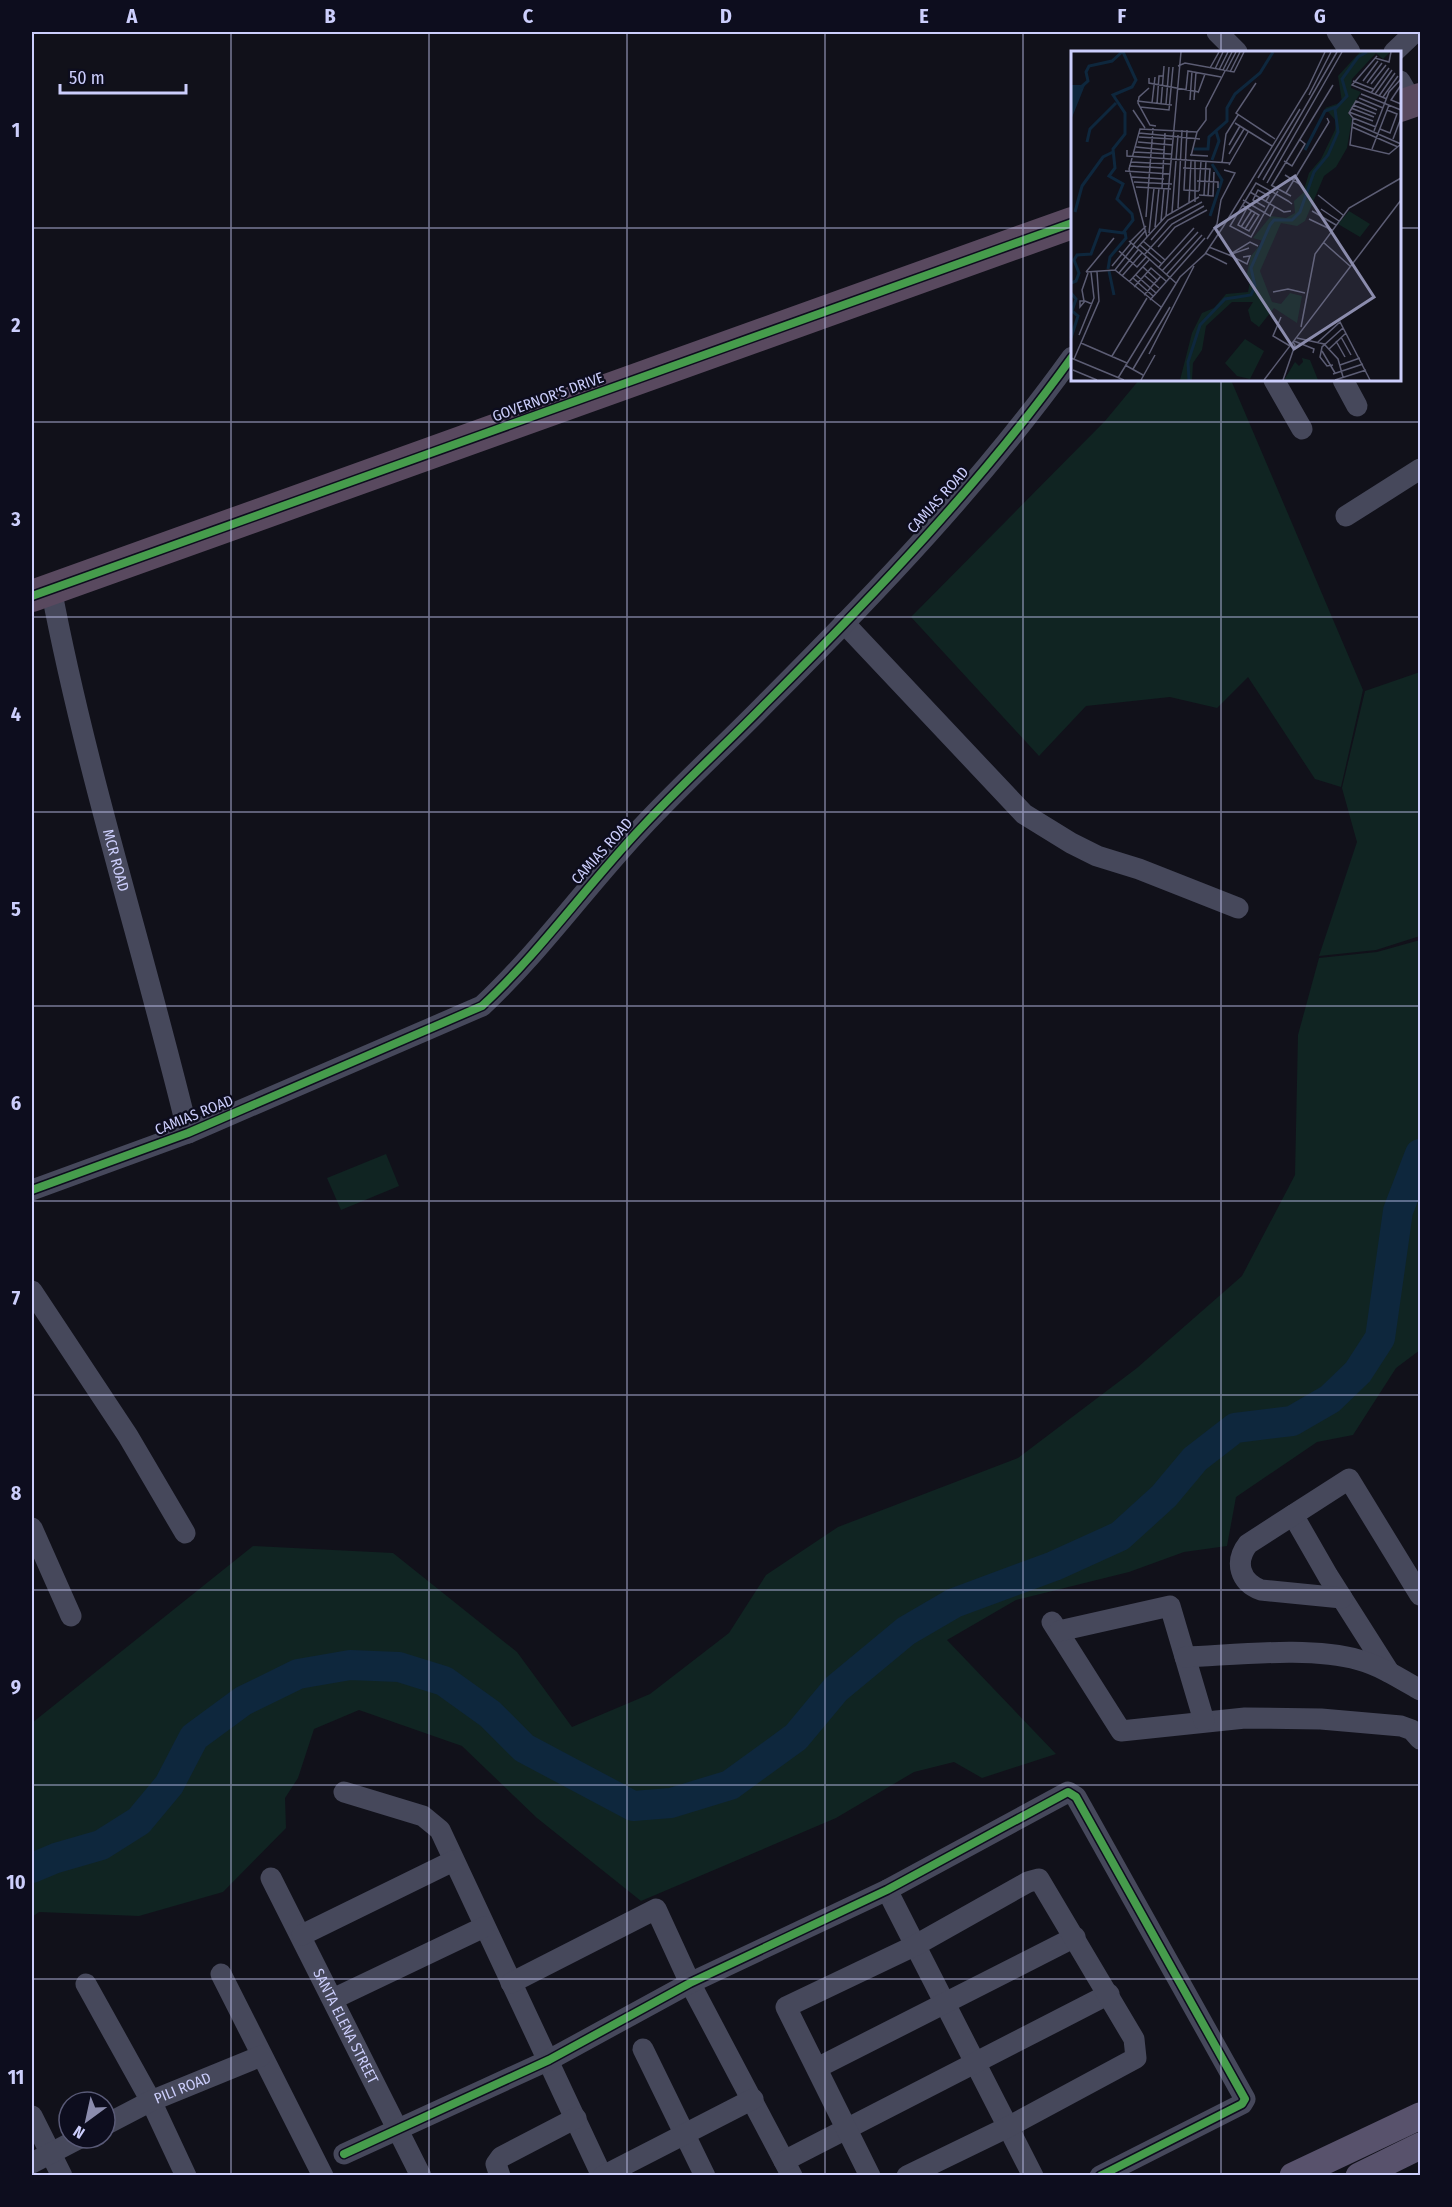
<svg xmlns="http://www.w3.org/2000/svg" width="1452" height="2207" font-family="'Fira Sans Condensed',sans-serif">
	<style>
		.green { fill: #102422 }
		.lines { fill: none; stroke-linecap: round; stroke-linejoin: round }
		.river { stroke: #0e273d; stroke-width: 30 }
		.minor { stroke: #46485b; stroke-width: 21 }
		.major { stroke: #58526c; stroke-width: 27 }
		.highway { stroke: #59495f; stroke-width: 32 }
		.cycleway-casing { stroke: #0d0d1e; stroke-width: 11 }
		.cycleway { stroke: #469c4c; stroke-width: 8 }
		.grid { fill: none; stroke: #cccefc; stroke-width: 1.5; stroke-opacity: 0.55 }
		.labels { text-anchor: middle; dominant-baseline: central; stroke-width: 4.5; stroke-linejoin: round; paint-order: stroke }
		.street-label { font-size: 15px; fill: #cccefc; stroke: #0d0d1e }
		.inset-river { fill: none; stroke: #0e273d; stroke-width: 3 }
		.inset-road { fill: none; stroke: #5c5d74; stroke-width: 1.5 }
		.view { fill: #8b8cad; fill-opacity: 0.15; stroke: #8b8cad; stroke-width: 3 }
		.inset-edge { fill: none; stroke: #cccefc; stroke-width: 3 }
		.neatline { fill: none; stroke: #cccefc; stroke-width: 2 }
		.grid-label { font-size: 20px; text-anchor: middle; font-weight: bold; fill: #cccefc }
	</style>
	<rect width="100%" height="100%" fill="#11111a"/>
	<!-- green -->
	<g class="green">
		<path d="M1139,380h92l132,310 -22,97 -26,-8 -67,-102 -31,31 -47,-11 -84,9 -47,50 -128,-139 194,-196z"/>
		<path d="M1420,672v264l-44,14 -57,6 38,-114 -15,-54 23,-97z"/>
		<path d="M1420,940v410l-24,18 -43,67 -36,7 -81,55 -9,49 -43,6 -55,20 -113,28 -69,40 109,114 -74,24 -28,-16 -40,10 -78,46 -195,83 -104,-83 -75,-72 -103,-36 -45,19 -16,49 -13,20 1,30 -63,64 -84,24 -100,-4 -7,5v-194l221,-177 140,7 124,99 55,75 78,-33 79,-61 37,-58 72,-48 180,-69 119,-90 105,-92 53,-101 3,-140 21,-77 58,-6z"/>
		<path d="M386,1154l13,32 -58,24 -14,-32z"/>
	</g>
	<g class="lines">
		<!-- river -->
		<path class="river" d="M32,1868l24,-10 45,-13 38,-24 30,-36 25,-48 49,-36 55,-27 52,-9 49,2 45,14 46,33 34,34 109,58 38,-3 59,-18 66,-48 40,-48 70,-58 48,-28 100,-37 66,-30 44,-40 31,-37 40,-31 57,-7 38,-22 28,-27 22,-34 18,-127 22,-57"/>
		<!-- minor -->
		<g class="minor">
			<path d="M1217,32l20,20"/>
			<path d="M1337,32l13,20"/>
			<path d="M1394,52l21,-20"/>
			<path d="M1400,81l12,21"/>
			<path d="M1274,380l28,49"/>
			<path d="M1343,380l14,26"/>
			<path d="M1346,516l74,-47"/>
			<path id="s1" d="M51,588c35,184 93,363 137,545"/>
			<path d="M844,623l180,191 47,29 26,13 42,13 99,39"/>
			<path d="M32,1190l156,-57 294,-127c59,-55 105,-121 160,-179 40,-43 84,-83 125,-125 108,-108 216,-221 305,-345"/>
			<path d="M32,1291l96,145 57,97"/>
			<path d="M1293,1515l35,61 61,96"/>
			<path d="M32,1528l39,88"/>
			<path d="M1342,1598l-81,-8c-21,-8 -27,-28 -13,-46l101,-65 71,116"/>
			<path d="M1052,1622l69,109 124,-13 76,1 80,7 11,4 8,9"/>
			<path d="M1059,1631l111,-25 34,115"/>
			<path d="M1185,1657c51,-2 126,-11 174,3 22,6 42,19 61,30"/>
			<path d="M344,1792l79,24 17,14 162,346"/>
			<path id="s2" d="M271,1878l150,298"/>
			<path d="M887,1890l146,286"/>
			<path d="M302,1935l151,-74"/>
			<path d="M221,1974l102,202"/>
			<path d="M511,1983l145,-74 34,74 102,193"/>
			<path d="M86,1984l65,117 35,75"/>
			<path d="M333,1999l151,-72"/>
			<path d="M643,2049l62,127"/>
			<path d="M817,2068l258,-131"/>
			<path d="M32,2116l30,60"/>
			<path id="s3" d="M105,2125l46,-24 110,-45"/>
			<path d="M344,2154l205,-94 141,-77 197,-93 181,-98 8,5 169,302 -3,5 -142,72"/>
			<path d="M784,2161l325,-167"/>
			<path d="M32,2163l48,-25"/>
			<path d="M500,2176l-4,-12 5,-7 75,-39"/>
			<path d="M603,2176l150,-77"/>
			<path d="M870,2176l-84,-169 130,-62 112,-63 11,-3 95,160 2,19 -128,69 -101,49"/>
		</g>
		<!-- major -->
		<g class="major">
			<path d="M1293,2176l127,-60"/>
			<path d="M1359,2176l61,-30"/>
		</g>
		<!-- highway -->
		<g class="highway">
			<path d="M1400,106l20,-7"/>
			<path d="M32,596l1040,-373"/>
		</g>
		<defs>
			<g id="cycleway">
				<path d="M32,596l1040,-373"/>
				<path d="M32,1190l156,-57 294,-127c59,-55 105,-121 160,-179 40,-43 84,-83 125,-125 108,-108 216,-221 305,-345"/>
				<path d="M344,2154l205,-94 141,-77 197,-93 181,-98 8,5 169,302 -3,5 -142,72"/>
			</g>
		</defs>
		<!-- cycleway casing -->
		<use href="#cycleway" class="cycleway-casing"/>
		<!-- cycleway -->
		<use href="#cycleway" class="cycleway"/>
	</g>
	<!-- grid -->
	<path class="grid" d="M231,32v2144M429,32v2144M627,32v2144M825,32v2144M1023,32v2144M1221,32v20M32,228h1040M1400,228h20M1221,380v1796M32,422h1388M32,617h1388M32,812h1388M32,1006h1388M32,1201h1388M32,1395h1388M32,1590h1388M32,1785h1388M32,1979h1388"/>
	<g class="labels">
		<!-- street labels -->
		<g class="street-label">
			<text transform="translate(548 397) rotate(-20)">GOVERNOR'S DRIVE</text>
			<text transform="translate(938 500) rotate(-48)">CAMIAS ROAD</text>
			<text transform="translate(602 851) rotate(-48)">CAMIAS ROAD</text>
			<text stroke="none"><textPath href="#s1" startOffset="280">MCR ROAD</textPath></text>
			<text transform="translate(194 1115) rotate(-22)">CAMIAS ROAD</text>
			<text stroke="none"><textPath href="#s2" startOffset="166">SANTA ELENA STREET</textPath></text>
			<text stroke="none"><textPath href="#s3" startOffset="86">PILI ROAD</textPath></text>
		</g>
	</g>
	<!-- overview -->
	<g transform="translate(1071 51)">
		<rect width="330" height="330" fill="#11111a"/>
		<path d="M289,1h30l-7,7 -7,-6 -24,26 -1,9 10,4 -13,21 4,6 -5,29 -11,19 -12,9 -19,45 -8,5 -16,-3 -21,48 12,31 9,2 9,-11 12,3 -5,27 -23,-15 -15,19 -8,-6 -3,-11 5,-8h-21l-26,24 -4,24 -9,13 -1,17h-12l12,-47 10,-20 12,-5 12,-14 22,-2 2,-11 -4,-4 5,-21 12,-15 -10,-3 18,-22 15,2 9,-5 -1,-12 9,-8 6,-20 12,-14 14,-29 1,-9 -11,-13 17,-6 -4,-26zM278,160l21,13 -10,13 -22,-13zM174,288l19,12 -14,28 -13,-3 -12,-13zM231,307l8,2 8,20h-34l11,-18 4,4 4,-4z" fill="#102422"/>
		<path d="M0,34h14l-14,35z" fill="#0e273d"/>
		<path class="inset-river" d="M9,37l8,-7 -2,-9 3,-6 23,-5 10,-9M16,91l3,-13 26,-26M123,98h14l1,-12 18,-16v-13l8,-14 25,-21 13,-21M234,99l20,-39 11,-4M141,109l7,-19 -3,-10M4,161l7,-26 21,-29 10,-5M139,165l12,-36 -10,-16M37,218l2,-12 16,-19 -1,-6M38,220l5,24M0,232l5,-2 3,-8 -5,-13 3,-5 14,-1 9,-24 23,3 10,-13 -1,-6 -15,-15 6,-15 -14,-8 6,-8 -2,-19 12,-15v-21l-12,-18 19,-8 4,-7 -13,-28M0,242l5,6 -4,12 6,5 -7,22M118,329l-1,-18 12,-37 25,-26 26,-4 4,-9 -4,-18 19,-43 4,-5h18l8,-8 14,-40 14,-17 10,-23 -3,-23 12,-13 -5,-17 16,-22 9,-5"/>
		<path class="inset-road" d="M306,5l-25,29 35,14M304,7l14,4 2,-10M107,15l7,-3 49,9 10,-20M139,17l9,-16M144,18l8,-17M148,19l9,-18M152,19l9,-18M155,20l10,-19M159,21l10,-20M78,27v5l50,9M282,30l20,8M292,30l15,-20M185,32l-20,30 39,26M296,32l15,-20M300,33l15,-19M330,34l-10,15 10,4M78,37l-10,9 -1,6 12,22 6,1M115,39l2,-19 33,6M127,42l7,-19M300,42l18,-25M290,43l40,16M304,43l17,-24M238,44l22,-43M308,45l16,-23M312,46l15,-21M288,47l24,10M119,49l2,-29M123,49l2,-28M66,50l35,4M81,52l3,-26M86,53l2,-28h4M90,53l3,-38M95,53l3,-37M282,54l23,9M69,56l29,3 4,-43M280,57l23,9M62,59l12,18M278,61l24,9M282,67l-3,27 39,9 12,-10M282,67l-4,-5 7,-12 21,9M282,67l23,9M164,72l37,23M282,72l48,21M281,76l46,20M309,78l10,4 7,-19 -10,-4M116,79l-3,60 15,1M303,80l15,-39 12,-13M68,82l61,6M68,86l33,2M322,88l8,-21M67,91l34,3M158,94l11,-19M65,96l29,3M301,98l17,-44M56,99v6l103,7M63,101l37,2M158,103l15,-25M119,104l18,1M120,105l6,-24 9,-12v-12l19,-37M213,110l8,5 13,-22 -6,-5M60,111l39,2M151,112l4,-29 12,-19M158,114l19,-33M58,115l35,2M112,117l27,1 -2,27M54,120l45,3M214,124l16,10M61,126l32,2M187,127l42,-69M192,129l74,-128M126,130l21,1v6M63,131l38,2M196,132l75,-131M200,134l20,11M201,134l61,-100M65,136l35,2M91,137l3,-55M128,140l2,-30M207,140l-8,12 -19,34 -21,-11 26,-43 20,11 12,7 4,3M179,141l34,20 7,-1M215,142l43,-71 -2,-4M128,144l14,1 1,-24M133,144l2,-34M247,144l25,20M172,149l27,16 5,-10M118,151l2,-41M124,151v-41M171,154l17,10 -10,16 -11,-6 9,-17M194,156l-12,-7 5,-10 11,6 -3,5M107,157l4,-78M250,158l18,12M241,160l24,14M101,161l6,-77M95,165l15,-164M75,166l7,-89M238,168l23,11M90,170l3,-33M146,173l4,-24 14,-27 -11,-3M84,176l4,-39M170,176l11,-17M174,178l10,-16M78,182l5,-45M76,186l-18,-68 11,-40 57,3M136,188l10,-15M80,189l17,-20 34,-18M58,190l47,42M72,190l22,19M59,191l16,-16M252,191l27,24M62,194l13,-15M69,194l22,19M87,196l17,-20 32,-17M138,196l20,8 20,-7M66,197l29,-32 33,-19M48,200l18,16 9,-10M134,202l22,11M73,204l28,-31 32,-18M172,206l7,-1 -3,8 -18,-9 21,-13 8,4M41,215l19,-23M72,216l15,14M87,217l36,-40M44,219l19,-24M91,220l36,-39M15,221l29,-2 46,37M15,221l28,-34M48,222l19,-23M65,224l20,18M73,224l15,13M95,224l36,-40M51,225l20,-23M62,227l20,18M58,231l20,-22M63,236l17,-19 15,13M202,241l15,-3 17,4M73,244l17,-19M79,249l55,-62M13,250l-2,-11 6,-17M14,250l-5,6v-6h5l7,3M210,266l-8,19 17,10M230,276l14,-73 34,-46 52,-30M8,284l15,-37 -3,-26M270,286l10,18M226,287l27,6 14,15 5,18M223,290l20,8 -1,4M265,290l9,16M247,291l22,-20 30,58M10,292l46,20M258,298l17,-16M251,300l13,22M78,303l45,-88M41,305l35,-58M0,307l53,22M3,308l25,-58 -2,-29M54,314l18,10M262,314l-6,1 -7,-9 2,-10 21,-19M269,314l20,-7M62,318l37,-62M2,319l24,10M262,323l30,-10M47,327l62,-101 25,-23 18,-27 85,-139 17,-36M70,329l14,-25M193,329l137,-180M212,329l12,-35 -2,-3M264,329l31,-10"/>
		<path class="view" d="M224,125l79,121 -80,52 -79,-121z"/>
		<rect width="330" height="330" class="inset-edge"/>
	</g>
	<!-- border -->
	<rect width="1452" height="2207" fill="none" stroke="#0d0d1e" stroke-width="66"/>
	<!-- north arrow -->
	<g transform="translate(87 2120) rotate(213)"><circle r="28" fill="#0d0d1e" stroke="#595a77" stroke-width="1.5"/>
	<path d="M0-4.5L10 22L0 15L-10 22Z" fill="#8b8cad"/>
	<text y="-9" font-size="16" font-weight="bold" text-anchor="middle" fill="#cccefc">N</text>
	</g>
	<!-- scale -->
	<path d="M60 84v9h126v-9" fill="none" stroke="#cccefc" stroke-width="3"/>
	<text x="69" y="84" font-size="18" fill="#cccefc" stroke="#0d0d1e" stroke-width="4.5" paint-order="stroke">50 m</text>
	<rect x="33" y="33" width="1386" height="2141" class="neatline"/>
	<g class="grid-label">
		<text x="132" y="23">A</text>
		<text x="330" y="23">B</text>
		<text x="528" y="23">C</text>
		<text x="726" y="23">D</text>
		<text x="924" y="23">E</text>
		<text x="1122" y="23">F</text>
		<text x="1320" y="23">G</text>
		<text x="16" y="137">1</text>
		<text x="16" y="332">2</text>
		<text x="16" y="526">3</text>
		<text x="16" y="721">4</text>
		<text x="16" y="916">5</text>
		<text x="16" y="1110">6</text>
		<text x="16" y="1305">7</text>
		<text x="16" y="1500">8</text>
		<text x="16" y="1694">9</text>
		<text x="16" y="1889">10</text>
		<text x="16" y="2084">11</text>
	</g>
</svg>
